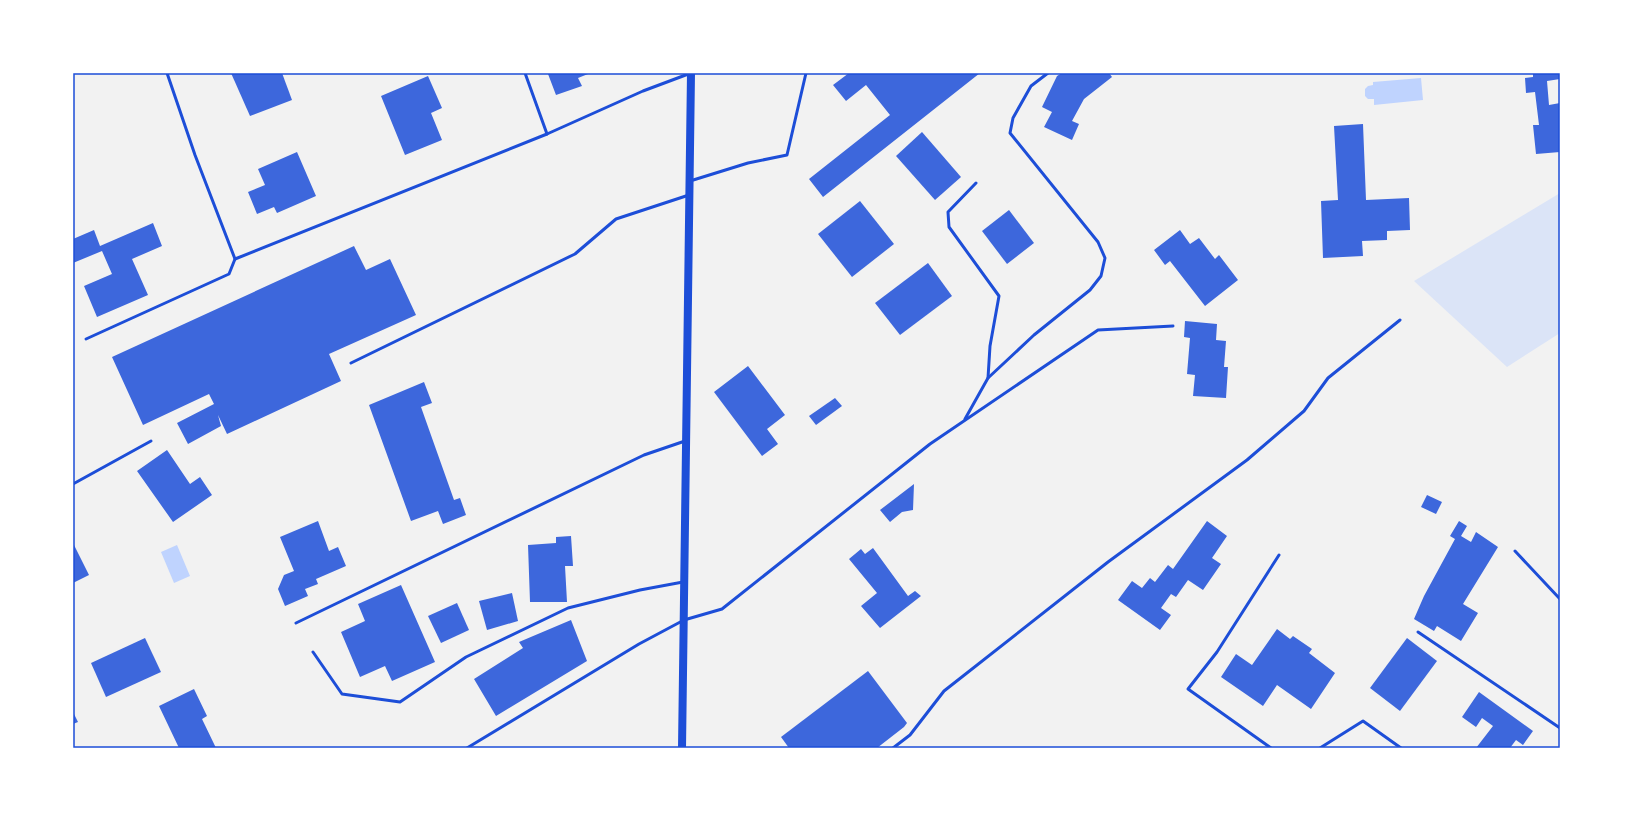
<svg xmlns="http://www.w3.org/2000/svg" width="1633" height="821" font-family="Manrope,sans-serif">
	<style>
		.green { fill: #dbe4f7 }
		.water { fill: #bfd3fe }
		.building { fill: #3d67dc }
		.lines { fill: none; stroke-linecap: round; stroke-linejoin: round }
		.service { stroke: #1d4ed8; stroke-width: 3 }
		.secondary { stroke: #1d4ed8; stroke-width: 8 }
		.neatline { fill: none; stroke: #1d4ed8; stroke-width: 1.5 }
	</style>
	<rect width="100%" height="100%" fill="#f2f2f2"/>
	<!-- green -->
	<path class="green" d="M1560,193v140l-53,34 -93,-86z"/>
	<!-- water -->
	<g class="water">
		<path d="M1421,78l2,22 -49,5v-6h-6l-3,-3v-7l3,-3 5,-1v-3z"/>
		<path d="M177,545l13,31 -16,7 -13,-31z"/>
	</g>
	<!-- building -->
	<g class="building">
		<path d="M231,73h51l10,27 -42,16z"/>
		<path d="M551,73h36l1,1 -10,4 4,8 -26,9 -8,-21z"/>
		<path d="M849,73h131l-157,124 -14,-18 81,-64 -24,-30 -20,16 -13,-16z"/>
		<path d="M1062,73h47l3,4 -28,22 -12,22 7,3 -7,16 -28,-13 8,-15 -10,-5 15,-31z"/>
		<path d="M1533,73h27v6l-13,2 2,24 11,-2v49l-24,2 -3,-29h6l-4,-33 -9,1 -1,-15 8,-1z"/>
		<path d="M428,76l14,32 -11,5 11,27 -37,15 -24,-59z"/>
		<path d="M1363,124l3,76 43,-2 1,32 -23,1v9l-25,1 1,15 -40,2 -2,-57 17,-1 -4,-74z"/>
		<path d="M922,132l39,45 -26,23 -39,-44z"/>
		<path d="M297,152l19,44 -39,17 -3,-6 -17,7 -9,-22 17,-7 -7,-16z"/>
		<path d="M860,201l34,43 -42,33 -34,-43z"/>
		<path d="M1009,210l25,33 -27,21 -25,-33z"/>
		<path d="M153,223l9,23 -30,13 16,36 -51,22 -13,-31 28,-12 -10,-23 -29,12v-24l21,-9 6,16z"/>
		<path d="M1180,230l10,14 9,-6 16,21 4,-4 19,25 -33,26 -35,-45 -5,4 -11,-15z"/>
		<path d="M354,246l12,24 24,-11 26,56 -87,39 12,27 -114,53 -9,-19 3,11 -33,18 -11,-21 37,-19 -5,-10 -66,31 -31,-68z"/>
		<path d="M928,263l24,33 -52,39 -25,-32z"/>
		<path d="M1185,321l32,3 -1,16 10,1 -2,26h4l-2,31 -33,-2 2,-21 -8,-1 3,-36 -6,-1z"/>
		<path d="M748,366l37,49 -18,14 11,15 -16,12 -48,-64z"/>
		<path d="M424,382l8,21 -11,4 33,93 6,-2 6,17 -23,9 -5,-13 -27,10 -42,-116z"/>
		<path d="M835,398l7,8 -26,19 -7,-9z"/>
		<path d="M167,450l23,34 10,-7 12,18 -39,27 -36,-51z"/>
		<path d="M914,484l-1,26 -11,2 -12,10 -10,-12z"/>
		<path d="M1427,495l15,7 -6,12 -15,-7z"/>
		<path d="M318,521l11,30 9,-4 8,19 -30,13 2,5 -13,5 3,7 -23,10 -7,-17 6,-14 10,-4 -14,-34z"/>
		<path d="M1207,521l20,15 -15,22 9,6 -18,26 -15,-10 -12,17 -5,-3 -10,14 10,7 -11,15 -42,-30 14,-19 10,7 8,-10 5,4 13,-17 5,4z"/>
		<path d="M1459,521l8,5 -6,10 10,6 5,-10 22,15 -35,57 15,9 -17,28 -24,-15 -3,5 -20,-12 10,-23 31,-57 -5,-3z"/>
		<path d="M571,536l2,30h-8l2,36h-37l-2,-57 28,-2v-6z"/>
		<path d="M73,543l16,32 -16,8z"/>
		<path d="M873,548l35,48 7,-5 6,5 -41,32 -19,-22 16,-13 -28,-34 12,-10 4,5z"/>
		<path d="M401,585l34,77 -43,19 -7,-15 -25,11 -19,-45 24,-11 -7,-17z"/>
		<path d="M512,593l6,28 -31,9 -8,-29z"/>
		<path d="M457,603l12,27 -28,13 -13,-27z"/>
		<path d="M571,620l16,41 -91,55 -22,-37 49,-31 -4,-6z"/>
		<path d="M1277,629l13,10 3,-3 19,13 -3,4 26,20 -24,36 -34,-24 -14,21 -42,-29 15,-23 16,11z"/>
		<path d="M145,638l16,34 -55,25 -15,-34z"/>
		<path d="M1407,638l30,23 -37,50 -30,-23z"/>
		<path d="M868,671l39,52 -3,4 -27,21h-88l-8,-11z"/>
		<path d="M194,689l13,27 -5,3 14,29h-37l-20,-42z"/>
		<path d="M1479,692l54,39 -10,14 -7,-5 -6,8h-34l17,-22 -11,-8 -6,9 -14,-10z"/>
		<path d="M73,712l5,10 -5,2z"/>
	</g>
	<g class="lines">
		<!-- service -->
		<g class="service">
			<path d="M167,73l28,82 40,104 312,-125 96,-43 48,-18"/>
			<path d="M525,73l22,61"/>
			<path d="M690,181l58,-18 39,-8 19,-82"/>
			<path d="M86,339l143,-65 6,-15"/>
			<path d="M351,363l224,-109 41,-35 73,-24"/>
			<path d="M988,378l46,-43 56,-45 11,-14 4,-18 -7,-16 -88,-109 3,-15 18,-32 17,-13"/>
			<path d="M965,419l23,-41 2,-32 9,-50 -50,-69 -1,-15 28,-29"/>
			<path d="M73,484l78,-43"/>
			<path d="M1515,551l45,48"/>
			<path d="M296,623l348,-168 41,-14"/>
			<path d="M1418,632l142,96"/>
			<path d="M313,652l29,42 58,8 66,-45 102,-49 72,-18 43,-8"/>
			<path d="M467,748l172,-104 45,-24 38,-11 208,-165 168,-114 75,-4"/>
			<path d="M893,748l17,-13 34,-44 164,-129 139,-102 57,-49 24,-33 72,-58"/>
			<path d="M1271,748l-83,-59 29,-37 62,-97"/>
			<path d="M1320,748l43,-27 38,27"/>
		</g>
		<!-- secondary -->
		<path class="secondary" d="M682,748l9,-675"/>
	</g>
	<!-- border -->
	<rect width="1633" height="821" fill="none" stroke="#ffffff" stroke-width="148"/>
	<rect x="74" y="74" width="1485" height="673" class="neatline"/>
</svg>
